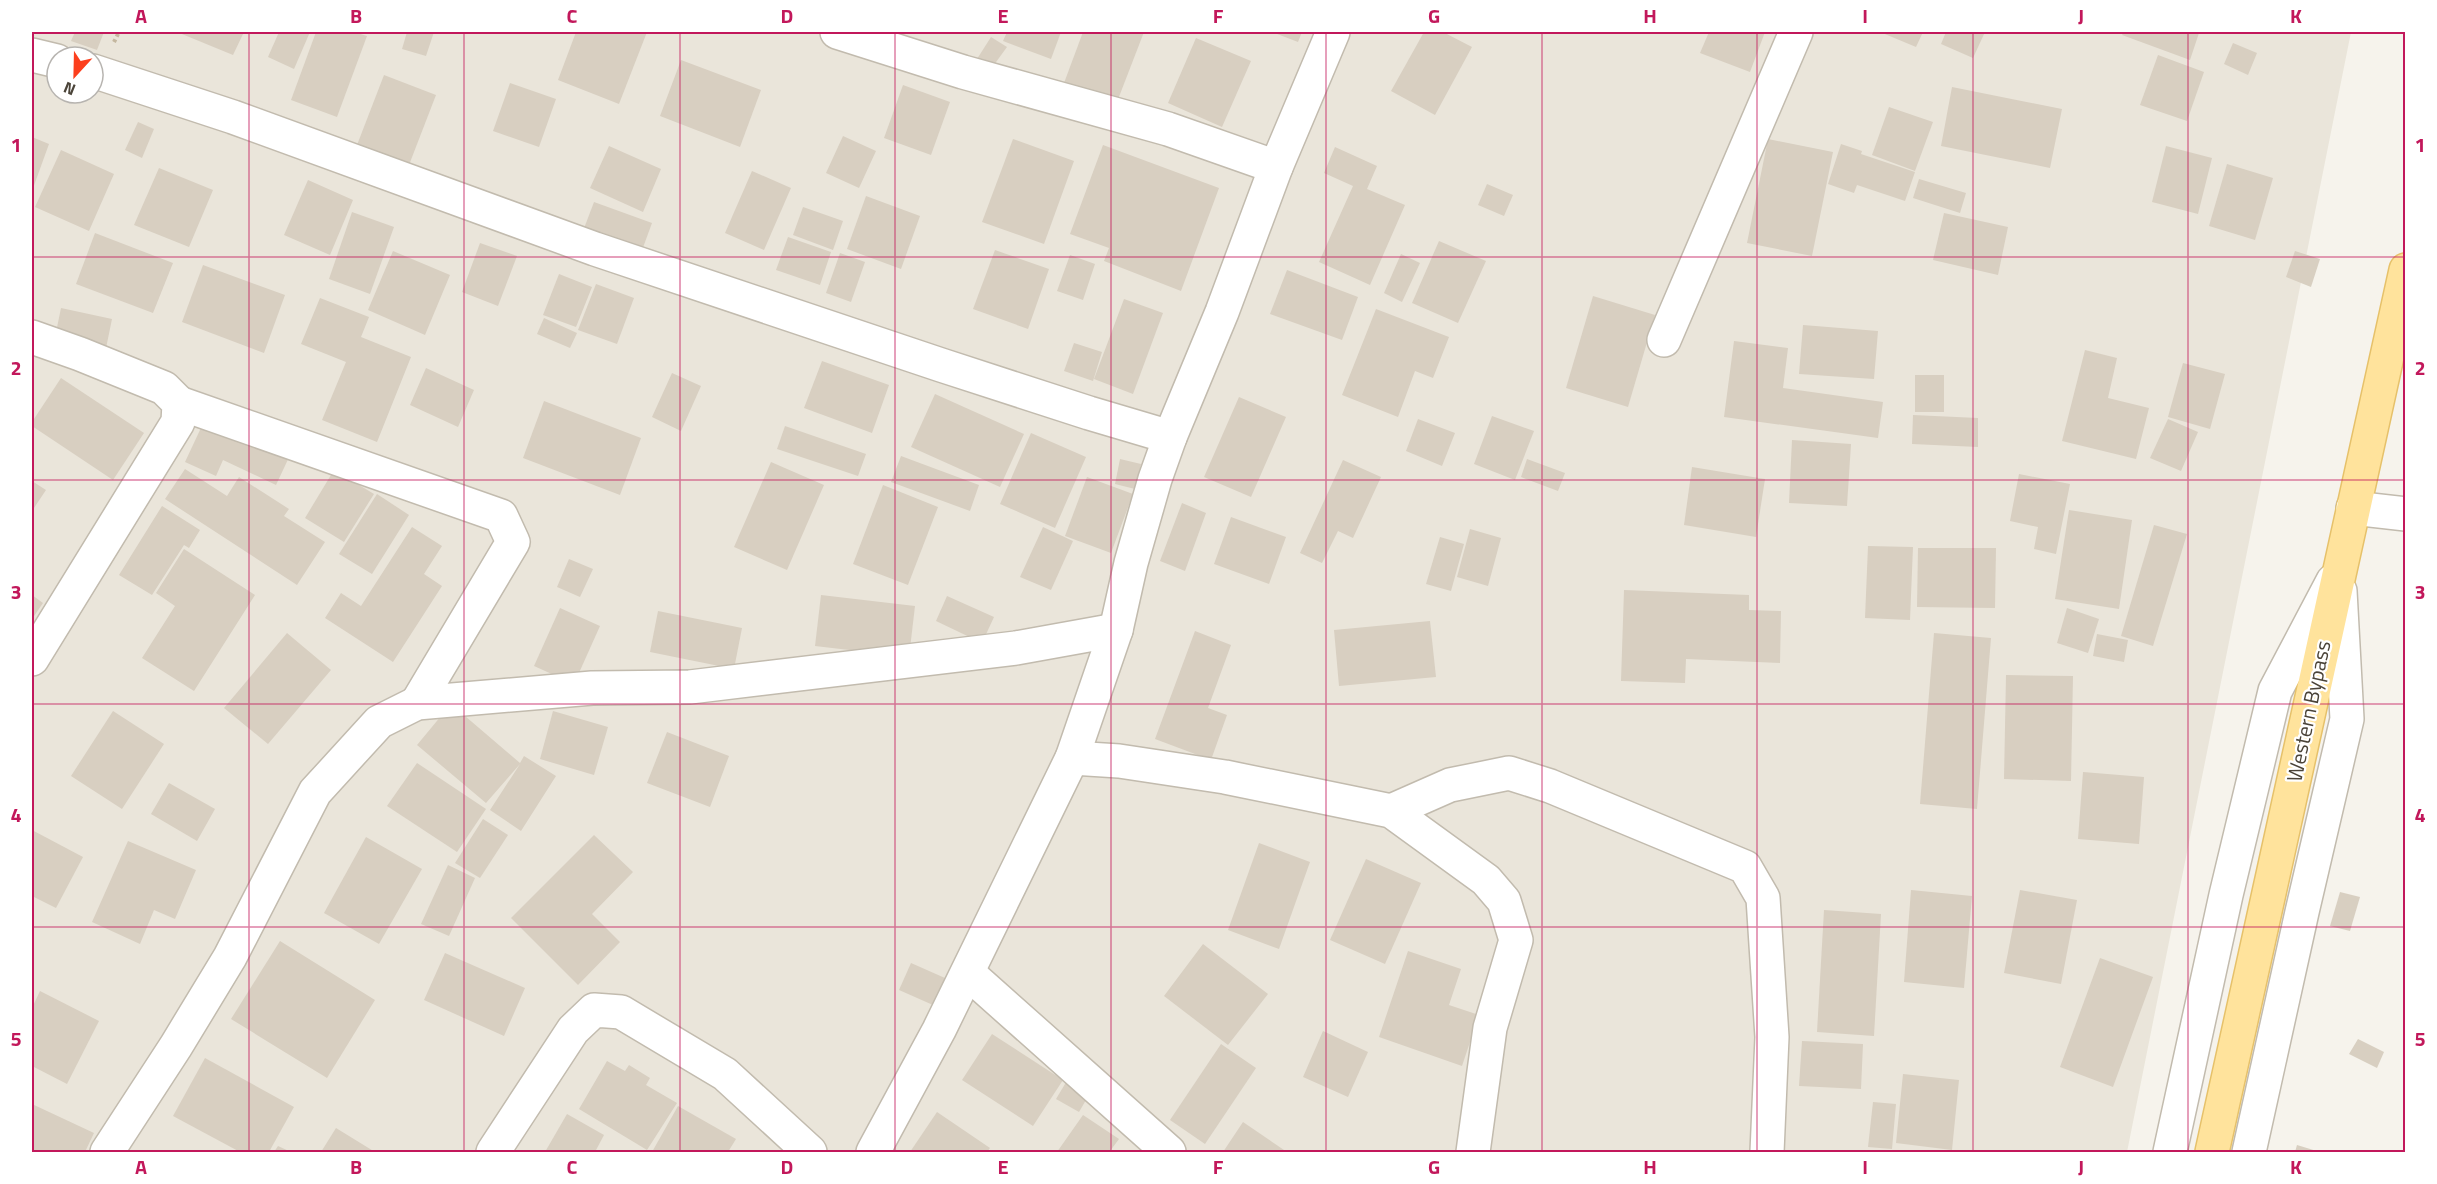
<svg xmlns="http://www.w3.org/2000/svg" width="2437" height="1184" font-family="'Titillium Web',sans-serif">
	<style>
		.residential { fill: #eae5da; fill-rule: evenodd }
		.building { fill: #d8cfc1 }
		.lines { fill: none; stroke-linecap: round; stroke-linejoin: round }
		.minor-casing { stroke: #c2bbae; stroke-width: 36 }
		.major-casing { stroke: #e6c16a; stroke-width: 36 }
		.path { stroke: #c4b79f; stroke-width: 4; stroke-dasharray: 3 3; stroke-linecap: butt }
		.minor { stroke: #fff; stroke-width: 33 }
		.major { stroke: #ffe39c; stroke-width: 33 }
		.grid { fill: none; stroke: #c2185b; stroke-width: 1.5; stroke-opacity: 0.55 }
		.labels { text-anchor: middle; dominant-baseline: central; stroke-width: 4.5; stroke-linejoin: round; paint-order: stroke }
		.street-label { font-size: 21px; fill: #4b4439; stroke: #fff }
		.neatline { fill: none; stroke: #c2185b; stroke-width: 2 }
		.grid-label { font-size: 20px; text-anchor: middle; font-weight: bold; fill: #c2185b }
	</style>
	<rect width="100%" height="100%" fill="#f6f3ec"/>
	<!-- residential -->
	<path class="residential" d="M32,32h2319l-224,1120h-2095zM57,57h36v36h-36z"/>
	<!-- building -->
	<g class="building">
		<path d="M75,32h29l-7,18 -26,-9z"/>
		<path d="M177,32h67l-11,23z"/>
		<path d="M279,32h31l-16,37 -26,-12z"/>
		<path d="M316,32h38l13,4 -30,81 -46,-17z"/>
		<path d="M407,32h27l-8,24 -24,-7z"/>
		<path d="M576,32h71l-28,72 -61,-24z"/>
		<path d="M1007,32h54l-10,27 -48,-18z"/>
		<path d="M1083,32h61l-27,70 -53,-19z"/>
		<path d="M1272,32h30l-4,10z"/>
		<path d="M1424,32h19l29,15 -37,68 -44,-24z"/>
		<path d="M1709,32h56l-15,40 -50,-19z"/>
		<path d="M1880,32h43l-7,15z"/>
		<path d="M1946,32h39l-12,26 -32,-14z"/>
		<path d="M2124,32h72l3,1 -9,27 -68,-25z"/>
		<path d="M991,37l16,10 -16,22 -14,-10z"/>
		<path d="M1196,38l55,23 -29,66 -54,-24z"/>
		<path d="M2233,43l24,10 -9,22 -24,-11z"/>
		<path d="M2158,55l46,17 -17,49 -47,-16z"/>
		<path d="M681,60l80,30 -21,57 -80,-31z"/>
		<path d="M384,75l52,20 -27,70 -52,-20z"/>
		<path d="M510,83l46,16 -17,48 -46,-16z"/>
		<path d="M903,85l47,17 -19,53 -47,-17z"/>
		<path d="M1952,87l110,22 -12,59 -109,-22z"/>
		<path d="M1889,107l44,15 -18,49 -43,-16z"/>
		<path d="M138,122l16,7 -12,29 -17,-8z"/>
		<path d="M843,136l33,15 -17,37 -33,-15z"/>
		<path d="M32,137l17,7 -17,47z"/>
		<path d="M1013,139l61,22 -30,83 -62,-22z"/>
		<path d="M1768,139l65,13 -21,104 -65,-13z"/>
		<path d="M1841,144l21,7 -1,3 54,18 -10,29 -48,-16 -3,8 -26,-9z"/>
		<path d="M1103,145l116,43 -38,103 -77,-30 5,-13 -39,-14z"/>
		<path d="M609,146l52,23 -18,43 -53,-24z"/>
		<path d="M2166,146l46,12 -14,56 -46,-12z"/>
		<path d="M1335,147l42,19 -10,23 38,16 -35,80 -51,-23 34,-76 -29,-13z"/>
		<path d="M61,150l53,24 -25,57 -54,-24z"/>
		<path d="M2227,164l46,14 -18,62 -46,-14z"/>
		<path d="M159,168l54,22 -24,57 -55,-22z"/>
		<path d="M752,171l39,17 -27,62 -39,-17z"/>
		<path d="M1919,179l47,14 -6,20 -47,-15z"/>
		<path d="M308,180l45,20 -23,55 -46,-20z"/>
		<path d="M1487,184l26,11 -9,21 -26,-11z"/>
		<path d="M866,196l54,20 -19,53 -54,-20z"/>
		<path d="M594,202l58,21 -11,30 -58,-22z"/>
		<path d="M803,207l40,14 -10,29 -40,-15z"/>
		<path d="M352,212l42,15 -24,67 -41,-15z"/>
		<path d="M1944,213l64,14 -10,48 -65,-15z"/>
		<path d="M95,233l78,30 -20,50 -77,-29z"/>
		<path d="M788,237l43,15 -11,33 -44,-15z"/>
		<path d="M1439,241l47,20 -28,62 -46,-20z"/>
		<path d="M480,243l37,13 -19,50 -36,-14z"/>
		<path d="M995,250l54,19 -21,60 -55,-20z"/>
		<path d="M393,251l57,24 -25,60 -57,-25z"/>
		<path d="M2295,251l25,8 -9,28 -25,-10z"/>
		<path d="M840,253l25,9 -14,40 -25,-9z"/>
		<path d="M1401,254l19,9 -18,39 -18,-9z"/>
		<path d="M1070,255l25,9 -12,36 -26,-9z"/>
		<path d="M203,265l82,30 -21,58 -82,-31z"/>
		<path d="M1287,270l71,27 -16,43 -72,-26z"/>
		<path d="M559,274l33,13 -16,40 -33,-12z"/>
		<path d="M596,284l38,14 -17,46 -39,-14z"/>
		<path d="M1593,296l62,19 -27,92 -62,-19z"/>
		<path d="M320,298l49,19 -8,20 50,20 -34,85 -55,-22 24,-58 -45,-18z"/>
		<path d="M1124,299l39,14 -30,81 -39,-15z"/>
		<path d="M61,308l51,11 -7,34 -51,-11z"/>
		<path d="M1376,309l73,28 -16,41 -18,-7 -17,46 -56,-22z"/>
		<path d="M544,318l33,15 -7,15 -33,-14z"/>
		<path d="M1803,325l75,6 -4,48 -75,-5z"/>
		<path d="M1734,341l54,7 -5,40 100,14 -5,36 -154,-21z"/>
		<path d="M1074,343l28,9 -9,29 -29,-10z"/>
		<path d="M2085,350l32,8 -9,40 41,10 -13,51 -74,-18z"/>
		<path d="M822,361l67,24 -17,48 -68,-25z"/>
		<path d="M2183,363l42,11 -15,55 -42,-12z"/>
		<path d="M426,368l48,22 -16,37 -48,-22z"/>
		<path d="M672,373l29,13 -20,45 -29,-14z"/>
		<rect x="1915" y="375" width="29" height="37"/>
		<path d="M61,378l83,55 -31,47 -81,-54v-4z"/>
		<path d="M935,394l89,40 -24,53 -89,-40z"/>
		<path d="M1239,397l47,20 -35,80 -47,-20z"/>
		<path d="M544,401l97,37 -21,57 -97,-37z"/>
		<path d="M207,415l84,38 -15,32 -53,-25 -7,16 -31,-14z"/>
		<path d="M1913,415l65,3v29l-66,-3z"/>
		<path d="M1492,416l42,15 -19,49 -41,-16z"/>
		<path d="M1418,419l37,14 -13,33 -36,-15z"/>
		<path d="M2168,419l30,13 -17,39 -31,-13z"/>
		<path d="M785,426l81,28 -8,22 -81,-27z"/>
		<path d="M1031,433l55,24 -31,71 -55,-24z"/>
		<path d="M1792,440l59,4 -4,62 -58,-3z"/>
		<path d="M901,456l78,29 -9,26 -79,-29z"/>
		<path d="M1120,459l21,5 -6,25 -20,-5z"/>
		<path d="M1527,459l38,14 -7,18 -37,-14z"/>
		<path d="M1343,460l38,17 -28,61 -15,-7 -16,32 -22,-10z"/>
		<path d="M771,462l53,23 -37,85 -53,-23z"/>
		<path d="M1692,467l73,12 -9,58 -72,-12z"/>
		<path d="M185,469l42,27 12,-19 50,32 -5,7 41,26 -28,43 -132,-86z"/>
		<path d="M334,470l40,24 -30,48 -39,-24z"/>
		<path d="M2019,474l51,10 -14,70 -22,-5 4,-22 -28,-6z"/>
		<path d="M1087,477l46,17 -22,59 -46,-17z"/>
		<path d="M32,481l14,9 -14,21z"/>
		<path d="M883,485l55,22 -30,78 -55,-21z"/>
		<path d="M377,494l32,21 -37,59 -33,-20z"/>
		<path d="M1182,503l24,10 -21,58 -25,-10z"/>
		<path d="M162,506l38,24 -11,18 -5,-3 -32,50 -33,-20z"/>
		<path d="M2069,510l63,10 -13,89 -64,-10z"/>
		<path d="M1231,517l55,20 -17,47 -55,-20z"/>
		<path d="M2154,525l33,9 -34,112 -32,-10z"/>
		<path d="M412,527l30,19 -18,28 18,12 -49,76 -68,-44 16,-25 20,13z"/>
		<path d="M1043,527l30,14 -22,49 -31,-13z"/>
		<path d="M1470,529l31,9 -13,48 -31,-9z"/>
		<path d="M1440,537l24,7 -13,47 -25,-7z"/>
		<path d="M1868,546l45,1 -3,73 -45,-2z"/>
		<path d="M1918,548h78l-1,60 -78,-1z"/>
		<path d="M184,549l71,46 -61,96 -52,-33 33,-52 -19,-13z"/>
		<path d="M569,559l24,10 -13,28 -23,-10z"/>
		<path d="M1624,590l125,5v15l32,1 -1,52 -94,-4 -1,24 -64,-2z"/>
		<path d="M32,595l11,8 -11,16z"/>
		<path d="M821,595l94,11 -6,51 -94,-11z"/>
		<path d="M947,596l47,21 -12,26 -46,-22z"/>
		<path d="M560,608l40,18 -26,58 -40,-18z"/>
		<path d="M2067,608l32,11 -11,34 -31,-10z"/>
		<path d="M658,611l84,17 -8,41 -84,-17z"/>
		<path d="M1430,621l6,56 -97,9 -5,-56z"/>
		<path d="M1195,631l36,14 -23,63 19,7 -16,45 -56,-21z"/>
		<path d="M287,633l44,37 -63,74 -44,-36z"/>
		<path d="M1934,633l57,5 -14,171 -57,-5z"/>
		<path d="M2097,634l31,6 -4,22 -31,-6z"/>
		<path d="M2006,675l67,1 -2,105 -67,-2z"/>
		<path d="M451,704l69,59 4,-7 32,20 -35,55 -31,-21 30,-46 -34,39 -69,-58z"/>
		<path d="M113,711l51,33 -42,65 -51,-33z"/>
		<path d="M553,711l55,16 -14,48 -54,-16z"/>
		<path d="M667,732l62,24 -19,51 -63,-24z"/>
		<path d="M417,763l69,46 -29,43 -70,-46z"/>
		<path d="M2083,772l61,5 -5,67 -61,-5z"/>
		<path d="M169,783l46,26 -18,32 -46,-27z"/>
		<path d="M483,819l25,16 -28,43 -25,-15z"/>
		<path d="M32,830l51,27 -27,51 -24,-12z"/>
		<path d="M594,835l39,37 -41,42 28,28 -42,43 -67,-67z"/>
		<path d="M366,837l56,32 -43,75 -55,-31z"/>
		<path d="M128,841l68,29 -21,49 -21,-9 -14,34 -48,-22z"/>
		<path d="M1259,843l51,19 -31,87 -51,-19z"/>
		<path d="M1366,859l55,24 -36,81 -55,-24z"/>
		<path d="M448,865l27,13 -26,58 -28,-12z"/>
		<path d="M1911,890l61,6 -8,92 -60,-6z"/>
		<path d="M2020,890l57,10 -16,84 -57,-11z"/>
		<path d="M2340,892l20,5 -10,34 -20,-5z"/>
		<path d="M1824,910l57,4 -7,122 -57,-4z"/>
		<path d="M280,941l95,59 -48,78 -96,-59z"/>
		<path d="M1203,944l65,50 -40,51 -64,-49z"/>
		<path d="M1408,951l53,18 -12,36 30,10 -17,51 -83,-29z"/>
		<path d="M445,953l80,35 -21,48 -80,-36z"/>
		<path d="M2100,958l53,19 -40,110 -53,-20z"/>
		<path d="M911,963l34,15 -12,27 -34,-15z"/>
		<path d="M40,991l59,30 -32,63 -35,-18v-58z"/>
		<path d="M1323,1031l45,21 -20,45 -45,-20z"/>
		<path d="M992,1034l71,46 -30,46 -71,-46z"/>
		<path d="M2358,1039l26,13 -7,16 -28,-14z"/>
		<path d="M1802,1041l61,3 -2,45 -62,-3z"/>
		<path d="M1221,1044l35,24 -51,76 -35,-24z"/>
		<path d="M205,1058l89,49 -25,45h-29l-67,-36z"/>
		<path d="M607,1061l18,10 4,-6 21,13 -4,7 31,18 -30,47 -68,-41z"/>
		<path d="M1071,1074l22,14 -14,24 -23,-13z"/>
		<path d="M1903,1074l56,6 -7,70 -56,-7z"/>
		<path d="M1873,1102l23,2 -4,45 -24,-2z"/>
		<path d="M32,1104l62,29 -9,19h-53z"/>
		<path d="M678,1106l58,33 -8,13h-76z"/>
		<path d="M937,1112l53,36 -3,4h-77z"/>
		<path d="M567,1114l37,21 -9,17h-50z"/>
		<path d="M1083,1115l36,24 -9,12 3,1h-56z"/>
		<path d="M1243,1122l41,28 -1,2h-60z"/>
		<path d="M336,1128l39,24h-54z"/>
		<path d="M2297,1145l23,7h-25z"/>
		<path d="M278,1146l13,6h-17z"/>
	</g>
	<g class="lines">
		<defs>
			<g id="minor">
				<path d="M837,32l126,40 205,57 108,38"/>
				<path d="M32,55l25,6"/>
				<path d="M93,71l140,46 362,132 346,116 148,48 81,24"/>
				<path d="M32,337l48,17 84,34 15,15 -1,19 -146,237"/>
				<path d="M1664,340l132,-308"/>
				<path d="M179,403l322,113 12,26 -96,161"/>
				<path d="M2353,508l53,6"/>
				<path d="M1072,758l47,3 106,16 166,34 95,69 18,21 12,39 -26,88 -17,124"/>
				<path d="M1391,811l59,-26 59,-12 41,13 195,81 18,31 9,139 -5,115"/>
				<path d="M968,973l201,179"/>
				<path d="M107,1152l69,-106 54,-89 85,-165 64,-70 38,-19 175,-15 98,-1 326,-39 100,-18"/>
				<path d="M493,1152l80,-122 21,-20 27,2 104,62 85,78"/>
				<path d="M873,1152l66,-122 133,-272 44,-128 15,-67 24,-84 15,-42 52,-125 54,-145 57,-135"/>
				<path d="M2170,1152l56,-257 49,-204 58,-110"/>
				<path d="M2249,1152l53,-240 45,-193 -7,-128"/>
			</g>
			<path id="major" d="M2212,1152l194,-882"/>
		</defs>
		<!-- minor casing -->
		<use href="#minor" class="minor-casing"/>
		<!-- major casing -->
		<use href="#major" class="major-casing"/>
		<!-- path -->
		<path class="path" d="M114,42l5,-10"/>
		<!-- minor -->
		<use href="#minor" class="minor"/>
		<!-- major -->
		<use href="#major" class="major"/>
	</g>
	<!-- grid -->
	<path class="grid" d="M249,32v1120M464,32v1120M680,32v1120M895,32v1120M1111,32v1120M1326,32v1120M1542,32v1120M1757,32v1120M1973,32v1120M2188,32v1120M32,257h2374M32,480h2374M32,704h2374M32,927h2374"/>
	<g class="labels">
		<!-- street labels -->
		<g class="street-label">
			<text transform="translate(2308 711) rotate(-78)">Western Bypass</text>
		</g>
	</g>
	<!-- border -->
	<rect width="2437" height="1184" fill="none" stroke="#ffffff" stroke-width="66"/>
	<!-- north arrow -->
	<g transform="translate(75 75) rotate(202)"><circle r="28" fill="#ffffff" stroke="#b7b4b0" stroke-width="1.5"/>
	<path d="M0-4.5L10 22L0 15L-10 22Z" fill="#fc3f1d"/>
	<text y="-9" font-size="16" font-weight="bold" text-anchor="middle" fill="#4b4439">N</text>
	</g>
	<rect x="33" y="33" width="2371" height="1118" class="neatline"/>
	<g class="grid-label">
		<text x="141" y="23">A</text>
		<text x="356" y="23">B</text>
		<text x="572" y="23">C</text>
		<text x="787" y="23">D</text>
		<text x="1003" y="23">E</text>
		<text x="1218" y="23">F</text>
		<text x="1434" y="23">G</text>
		<text x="1650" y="23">H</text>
		<text x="1865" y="23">I</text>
		<text x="2081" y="23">J</text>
		<text x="2296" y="23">K</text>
		<text x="16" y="152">1</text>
		<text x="2420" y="152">1</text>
		<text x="16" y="375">2</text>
		<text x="2420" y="375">2</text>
		<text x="16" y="599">3</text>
		<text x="2420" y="599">3</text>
		<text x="16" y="822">4</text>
		<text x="2420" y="822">4</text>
		<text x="16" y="1046">5</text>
		<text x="2420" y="1046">5</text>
		<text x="141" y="1174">A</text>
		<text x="356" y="1174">B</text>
		<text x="572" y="1174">C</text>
		<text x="787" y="1174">D</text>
		<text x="1003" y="1174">E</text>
		<text x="1218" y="1174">F</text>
		<text x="1434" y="1174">G</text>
		<text x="1650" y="1174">H</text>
		<text x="1865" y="1174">I</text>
		<text x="2081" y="1174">J</text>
		<text x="2296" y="1174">K</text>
	</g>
</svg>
